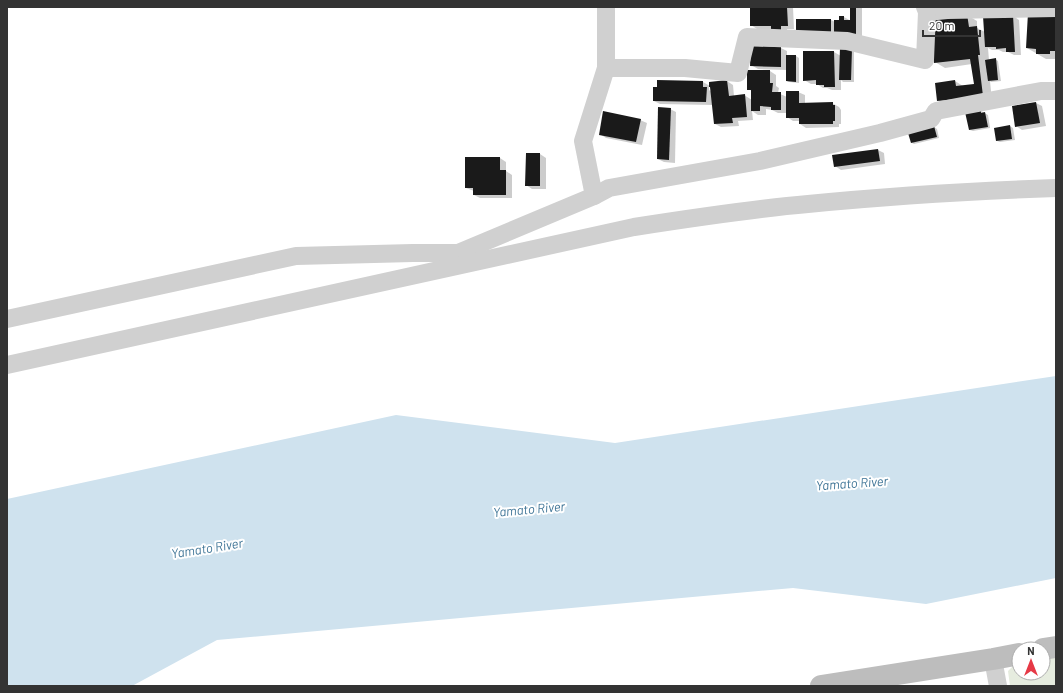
<svg xmlns="http://www.w3.org/2000/svg" width="1063" height="693" font-family="Barlow,sans-serif">
	<style>
		.green { fill: #e6ecdf }
		.water { fill: #cfe2ee }
		.shadow { fill: #0003; fill-rule: evenodd }
		.building { fill: #1a1a1a }
		.lines { fill: none; stroke-linecap: round; stroke-linejoin: round }
		.street { stroke: #d0d0d0; stroke-width: 18 }
		.secondary { stroke: #bdbdbd; stroke-width: 22 }
		.labels { text-anchor: middle; dominant-baseline: central; stroke-width: 4; stroke-linejoin: round; paint-order: stroke }
		.water-label { font-size: 13px; font-style: italic; fill: #3f7597; stroke: #fff }
	</style>
	<rect width="100%" height="100%" fill="#fff"/>
	<!-- green -->
	<path class="green" d="M1056,657v29h-46l-2,-15 6,-6 5,-1v9h24v-14z"/>
	<!-- water -->
	<path class="water" d="M1056,376v202l-130,26 -133,-16 -576,52 -85,46h-125v-187l389,-84 219,28z"/>
	<!-- shadow -->
	<g class="shadow">
		<path d="M756,7h37l1,22h-7v4l-15,-4h-15l-6,-4z"/>
		<path d="M851,7h11v30l-58,-2 27,-15 4,2 9,-5 7,4z"/>
		<path d="M967,15l10,6v7l8,4 28,-16 6,4 2,35h-7l-6,-3h-5l-4,-2h-7l-4,-2 1,12 6,-1 3,2 3,20 -10,1 -1,-1 2,20 -44,5 -10,-5 17,-20 8,5 12,-1 -3,-21 -27,4 -10,-6z"/>
		<path d="M1056,15v44h-10l-19,-11z"/>
		<path d="M781,48l6,3v5h9l3,2v25l-10,-1 -2,-1v-11l-29,-1 -7,-4z"/>
		<path d="M854,50v32h-11l-2,-2v10h-9l-5,-2h-4l-6,-4h-6l-7,-4 30,-28 7,4z"/>
		<path d="M770,71l6,4v11l3,2 -1,5 9,4 11,-5 7,3v9l27,-1 7,4 2,3v14h-2v3l-33,1 -6,-4v-3h-7l-6,-4v-4h-9l-6,-3 -6,-1v6h-8l-6,-4 1,9 -15,1 1,5 -18,1 -6,-3 -2,-19 -53,-1 -6,-3 49,-19 7,4 17,-5 6,4 1,11 10,-1 8,5v-9l-4,-2zM709,86l2,1 1,5 -3,-2z"/>
		<path d="M1036,103l6,3 4,20 -24,4 -6,-4 -3,-19z"/>
		<path d="M670,109l6,3 -1,51 -11,-1 -6,-3z"/>
		<path d="M981,111l7,4 2,13 -17,3 -3,-1z"/>
		<path d="M640,120l7,3 -5,22 -36,-7 -6,-4z"/>
		<path d="M1010,126l3,2 2,12 -15,2 -3,-1z"/>
		<path d="M934,127l3,2 2,9 -25,6 -2,-1z"/>
		<path d="M878,150l6,3 1,11 -44,6 -6,-4z"/>
		<path d="M540,154l6,4v31h-14l-6,-4z"/>
		<path d="M500,158l6,4v9l6,4v23h-32l-6,-3v-4l-8,-3z"/>
	</g>
	<!-- building -->
	<g class="building">
		<path d="M750,7h37l1,19h-7v4h-10v-4h-21z"/>
		<path d="M850,7h6v27h-22v-14h5v-4h5v4h6z"/>
		<path d="M1028,13l28,1v37h-6v3h-14v-5l-10,-1z"/>
		<path d="M967,14l2,13 8,-1 3,29h-2l5,41 -46,5 -2,-18 20,-3 1,6 18,-2 -4,-25 -36,4 -5,-44z"/>
		<path d="M1013,15l2,37h-9v-4l-10,1v-2h-11l-2,-31z"/>
		<rect x="796" y="19" width="35" height="13"/>
		<path d="M751,46l30,1v20l-31,-1z"/>
		<path d="M840,47l12,1 -1,32h-12z"/>
		<path d="M803,51h31l1,36h-11v-2h-8v-5l-13,1z"/>
		<path d="M786,55h10v27l-10,-1z"/>
		<path d="M996,58l2,22 -10,1 -3,-21z"/>
		<path d="M747,70h23v13h3l-1,9h9v18h-10v-3l-11,-1v5h-9v-21h-4z"/>
		<path d="M657,80l46,1v6h4l-1,15 -53,-1v-14h4z"/>
		<path d="M727,80l2,16 16,-2 2,23 -15,1 1,5 -19,1 -4,-37h-1v-5z"/>
		<path d="M786,91h13v12l34,-1v3h2v16h-2v3h-34v-6h-13z"/>
		<path d="M1036,102l4,21 -25,4 -3,-21z"/>
		<path d="M658,107l13,1 -2,52 -12,-1z"/>
		<path d="M981,110v3l4,-1 3,15 -19,3 -4,-18z"/>
		<path d="M603,111l38,8 -5,23 -37,-7z"/>
		<path d="M1010,125l2,14 -16,2 -2,-13z"/>
		<path d="M934,126l3,11 -26,6 -3,-10z"/>
		<path d="M878,149l2,12 -46,6 -2,-12z"/>
		<path d="M526,153h14v33h-15z"/>
		<path d="M465,157h35v13h6v25h-33v-7h-8z"/>
	</g>
	<g class="lines">
		<!-- street -->
		<g class="street">
			<path d="M927,12l20,-2 109,-2"/>
			<path d="M606,68h79l53,5 9,-36 100,4 78,19 2,-48 -2,-5"/>
			<path d="M594,196l15,-8 151,-27 120,-28 51,-14 5,-8 105,-20h15"/>
			<path d="M7,319l289,-63 117,-3h45l136,-57 -11,-55 23,-73v-61"/>
			<path d="M7,365l627,-138c58,-9 116,-18 174,-23 82,-8 165,-13 248,-16"/>
			<path d="M993,659l5,27"/>
		</g>
		<!-- secondary -->
		<g class="secondary">
			<path d="M1043,649l13,-2"/>
			<path d="M821,686l172,-27 26,-5"/>
		</g>
	</g>
	<g class="labels">
		<!-- water labels -->
		<g class="water-label">
			<text transform="translate(852 483) rotate(-4)">Yamato River</text>
			<text transform="translate(529 509) rotate(-5)">Yamato River</text>
			<text transform="translate(207 548) rotate(-9)">Yamato River</text>
		</g>
	</g>
	<!-- border -->
	<rect width="1063" height="693" fill="none" stroke="#333333" stroke-width="16"/>
	<!-- north arrow -->
	<g transform="translate(1031 661)"><circle r="19" fill="#ffffff" stroke="#adadad"/>
	<path d="M0-3L7 15L0 10L-7 15Z" fill="#e63946"/>
	<text y="-6" font-size="11" font-weight="bold" text-anchor="middle" fill="#333333">N</text>
	</g>
	<!-- scale -->
	<path d="M923 30v6h57v-6" fill="none" stroke="#333333" stroke-width="2"/>
	<text x="929" y="30" font-size="12" fill="#333333" stroke="#ffffff" stroke-width="3" paint-order="stroke">20 m</text>
</svg>
